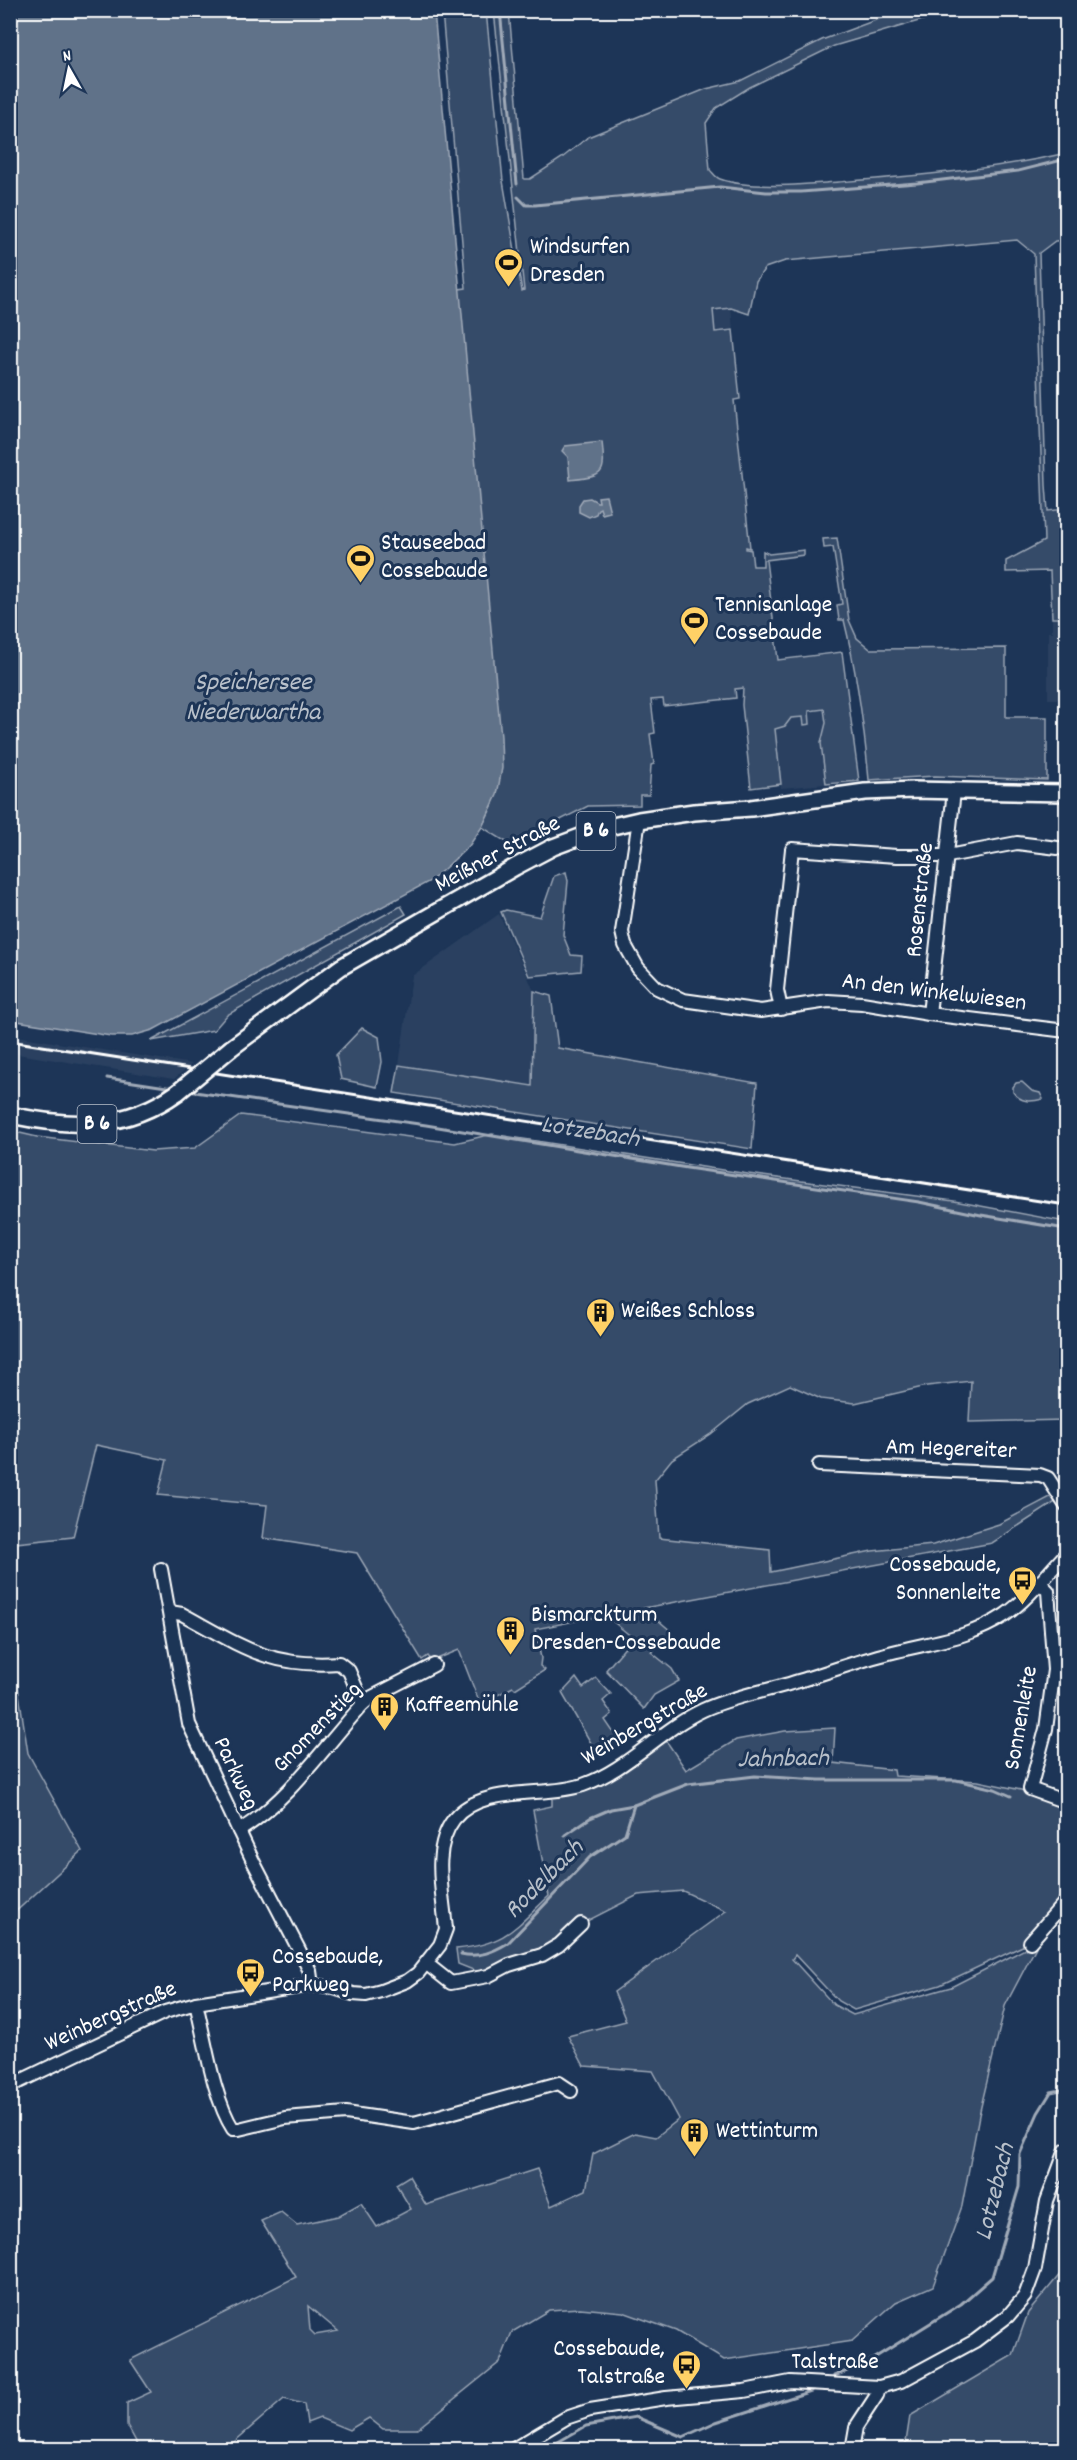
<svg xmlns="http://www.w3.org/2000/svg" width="1077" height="2460" font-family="Dekko,sans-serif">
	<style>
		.built { fill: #2a4161 }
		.green { fill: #364b69; stroke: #9aa5b4; stroke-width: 1.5; fill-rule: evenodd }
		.water { fill: #617289; stroke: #a0aab8; stroke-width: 1.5 }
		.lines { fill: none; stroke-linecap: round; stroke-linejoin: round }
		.stream { stroke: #a0aab8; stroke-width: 3 }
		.minor-casing { stroke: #fff; stroke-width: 16 }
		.major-casing { stroke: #fff; stroke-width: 20 }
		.minor { stroke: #1d3557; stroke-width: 12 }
		.major { stroke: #1d3557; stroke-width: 15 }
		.rail { stroke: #fff; stroke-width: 3 }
		.major-bridge-casing { stroke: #fff; stroke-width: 20; stroke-linecap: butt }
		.major-bridge { stroke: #1d3557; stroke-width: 15 }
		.labels { text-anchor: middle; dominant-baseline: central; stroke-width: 6; stroke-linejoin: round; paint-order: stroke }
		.shield { fill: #1d3557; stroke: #bbc2cd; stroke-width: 1.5 }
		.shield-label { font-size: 22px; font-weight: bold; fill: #fff }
		.poi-label { font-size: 24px; fill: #fff; stroke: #1d3557; text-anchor: start }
		.street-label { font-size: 24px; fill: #fff; stroke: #1d3557 }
		.water-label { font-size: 26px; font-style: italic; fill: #b8c0ca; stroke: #1d3557 }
	</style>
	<rect width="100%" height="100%" fill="#1d3557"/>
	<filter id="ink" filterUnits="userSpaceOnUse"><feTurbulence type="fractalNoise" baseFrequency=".0167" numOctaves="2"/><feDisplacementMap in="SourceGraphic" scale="12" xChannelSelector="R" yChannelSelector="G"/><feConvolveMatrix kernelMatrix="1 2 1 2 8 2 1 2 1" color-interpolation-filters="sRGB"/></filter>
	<g filter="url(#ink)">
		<!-- built -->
		<g class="built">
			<path d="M731,308l2,22 -18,2 -2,-22z"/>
			<path d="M1052,618h14v81h-18v-67h4z"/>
			<path d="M842,652l17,129 -78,7 -14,-127z"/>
			<path d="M499,914l35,77 -2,95 -133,-21 13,-89z"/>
			<path d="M11,1035l53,9 128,20 -18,15 -163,-26z"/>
		</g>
		<!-- green -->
		<g class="green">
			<path d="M442,11h44l17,170 19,110 2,-1 -30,-279h15l15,168h6l32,-21 26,-21 118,-48 34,-8 82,-41 78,-29h46l-17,7 -95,28 -84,41 -34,21 -10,15 4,47c3,3 6,8 10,9 30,11 87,5 119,3 76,-6 153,-12 227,-29v87l-11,1 -16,12 7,232 2,26 18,-2v109h-14l-2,-47 -44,1v-11l38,-20 -10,-287 -17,-14 -232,21 -20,7 -9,13 -7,33 -18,-6 -18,2 2,22 18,-2 7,69 -6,1 16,148 -4,-1v2l5,1 2,16h10v-15l6,3 35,-4v5l-38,5 12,100 64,-8 17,129 -33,3 -5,-41 5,-20 -2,-14 -15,2 1,13 -6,1 -1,-8 -12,1 -6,8 -10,3 6,55 -30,4 -9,-83 1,-17 -8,1 1,9 -72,8 -1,-7 -12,1 4,33 -5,1 4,30 -3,1 -2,30h-9v10l-52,1 -77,39 -29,-18 11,-23 -34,-515 7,-1z"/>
			<path d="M837,538l12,82 8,18 13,11 136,-1v69h41v63l-112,-4 -66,4c-5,-54 -12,-107 -25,-160h-5l-2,-15 5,-1 -9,-57 -9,1 -1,-9z"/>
			<path d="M566,872l2,9 -5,54 8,20 11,1 -1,15 -52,5 -28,-64 5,-2 34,7 14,-41z"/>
			<path d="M401,906l5,8 -179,101 -13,15 -63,11z"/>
			<path d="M534,991l17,5 7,52 199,35 -5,66 -358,-56 5,-28 133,21z"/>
			<path d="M362,1028l17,9 3,25 -5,25 -36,-8 -5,-24z"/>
			<path d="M1022,1082l10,9 8,2 3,6c-12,3 -22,4 -30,-7v-5l3,-4z"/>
			<path d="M241,1115l214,28 37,-9 256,40 206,27 112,21v198l-97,2 2,-41 -44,5 -72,17 -34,-4 -31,-14 -42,19 -37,30 -39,25 -17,21 4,58 111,12 1,22 101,-21 61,-6 66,-21 55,-29 3,6 -65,42 -348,65 28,24 -21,20 21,17 7,12 -25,14 -10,14 -38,-39 27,-32 -28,-23 -70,14 6,29 -1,8 5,4 -30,19 -2,-2 -33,17 -21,-54 -27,11 -4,-5 -6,4 -65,-107 -94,-15 4,-33 -109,-10 9,-35 -71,-15 -23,92 -57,6 -5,81v-493l26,6 116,14 42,-3z"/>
			<path d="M11,1641l17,112 54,98 -71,65z"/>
			<path d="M576,1678l7,10 13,-10 15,16 -8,7 9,13 -7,6 11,16 -21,14 -33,-57z"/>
			<path d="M835,1728l-2,35 61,7 1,6 83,5 43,9 45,15v96l-35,42 5,4 -31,59 -26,109 -17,91 -29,80 -37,16 -44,39 -128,19 -48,-29 -53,-19 -43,-4 -31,2 -37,22 -12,30 -83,67h-34l-14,-11 -20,12 -29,-12 -13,5 -3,-19 -20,-5 -50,43 5,7h-99l-13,-24v-22l24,-11 -21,-32 166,-83 -35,-56 20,-9 16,13 41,-9 23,-13 16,24 34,-18 -15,-25 13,-8 17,29 111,-36 14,37 35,-16 7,-36 42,-21 21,4 23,-18 -26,-48 -69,-5 -16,-30 58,-15 -12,-29 112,-81 -43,-20 -45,4 -57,29 -22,21 -71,31 -30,-12 -2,-15c50,-5 58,-20 93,-53l-16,-86 19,-4v-10l22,-3 16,-5 75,-49 21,31 50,-30 49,-9zM1029,1943v4l-78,40 -98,28 -19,-10 -42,-46 3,-4 43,46 16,9 86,-25zM308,2306l30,25 -23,4 -5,-5z"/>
			<path d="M1066,2267v182h-161l5,-33 103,-61 15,-42z"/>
		</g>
		<!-- water -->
		<g class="water">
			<path d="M10,11h424l67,726 1,31 -5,27 -15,32 -13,19 -37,34 -279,150 -21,6h-21l-100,-16z"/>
			<path d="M602,442c4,35 1,34 -32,38l-2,-23 -6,-6 3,-5z"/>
			<path d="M606,496l4,16 -8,2 -2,-6 -2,1 -2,5 -7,3 -10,-5v-7l4,-6 7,-1 7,4h2l-1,-5z"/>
		</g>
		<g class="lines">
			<!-- stream -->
			<g class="stream">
				<path d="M500,10l17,174"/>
				<path d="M518,197l8,8h9l185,-18 46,5h35l116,-9 101,-12 48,-12"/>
				<path d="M107,1078l66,10"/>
				<path d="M188,1091l238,34 261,43 232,34 62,13 85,14"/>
				<path d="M565,1835l25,-17 21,-9 23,-4 54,-21 67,-8 64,4h137l39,9 16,7"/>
				<path d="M461,1954c18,4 32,-2 47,-11l82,-86 35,-23 9,-29"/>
				<path d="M834,2376l29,-11 98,-61 31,-27 27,-90 1,-33 18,-41 13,-21 15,-3"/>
				<path d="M544,2450l42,-24 50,-9 47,20 33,-15 95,-31"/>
			</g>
			<defs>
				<g id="minor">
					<path d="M639,820l-17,112 3,13 13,23 19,20 26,12 78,11 67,-10 34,2 67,11 137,17"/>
					<path d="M781,1009l-4,-19 15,-141 105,7h51l69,-13 49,6"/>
					<path d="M929,1014l25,-223"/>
					<path d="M819,1465l221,10 8,3 18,28"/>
					<path d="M161,1569l28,155 64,137 57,110 2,14"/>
					<path d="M1039,1582l9,9 6,79 -8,59 -16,60 36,13"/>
					<path d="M170,1612l12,2c59,32 87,54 157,49l10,8 14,33"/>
					<path d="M239,1831c50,-31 85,-84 124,-127l9,-7 62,-32"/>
					<path d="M1030,1942l36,-41"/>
					<path d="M427,1964l24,19 37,-7 21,-11 33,-10 17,-10 22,-21"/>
					<path d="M196,2003c9,36 17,95 37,126h6l46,-11 61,-5 68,10 145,-40 12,8"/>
					<path d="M10,2086l155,-74 31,-9 116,-18 22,3 19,6 13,1 15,-4 26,-10 11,-8 22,-28 6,-16c-3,-35 -15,-81 8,-110 28,-35 91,-21 129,-34 44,-15 77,-55 120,-75 26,-12 54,-17 82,-25 35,-10 69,-23 104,-32 41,-11 80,-14 116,-38 23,-16 42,-41 61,-61"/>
					<path d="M512,2450l54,-32 24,-8 76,-12 78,-7 46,-9 89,5 22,-6 74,-40 33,-25 17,-20 10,-27 12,-68 19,-51"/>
					<path d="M852,2450l4,-23 21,-32 2,-8"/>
				</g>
				<g id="major">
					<path d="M231,1048l110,-81 174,-100 38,-20 51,-19 35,-8 55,-8 57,-4 114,-16 48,-2 153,3"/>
					<path d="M10,1115c62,13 115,15 168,-23"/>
				</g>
			</defs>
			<!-- minor casing -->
			<use href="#minor" class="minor-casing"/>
			<!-- major casing -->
			<use href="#major" class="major-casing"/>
			<!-- minor -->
			<use href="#minor" class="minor"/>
			<!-- major -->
			<use href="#major" class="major"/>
			<!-- rail -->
			<path class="rail" d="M10,1041l1056,164"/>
			<defs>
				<path id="major-bridge" d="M178,1092l53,-44"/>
			</defs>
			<!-- major-bridge casing -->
			<use href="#major-bridge" class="major-bridge-casing"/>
			<!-- major-bridge -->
			<use href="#major-bridge" class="major-bridge"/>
		</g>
	</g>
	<!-- icons -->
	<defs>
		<symbol id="stadium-pin" viewBox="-11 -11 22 30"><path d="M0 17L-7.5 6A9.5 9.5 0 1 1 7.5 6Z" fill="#ffd166" stroke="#1d3557"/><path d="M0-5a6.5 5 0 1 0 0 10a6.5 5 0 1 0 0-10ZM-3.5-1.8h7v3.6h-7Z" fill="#111"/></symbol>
		<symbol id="building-pin" viewBox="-11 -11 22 30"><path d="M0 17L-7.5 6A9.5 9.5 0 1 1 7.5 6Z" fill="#ffd166" stroke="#1d3557"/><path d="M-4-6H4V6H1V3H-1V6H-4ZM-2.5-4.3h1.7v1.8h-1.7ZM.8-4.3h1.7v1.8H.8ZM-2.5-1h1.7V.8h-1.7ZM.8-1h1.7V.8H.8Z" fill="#111"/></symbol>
		<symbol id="bus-pin" viewBox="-11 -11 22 30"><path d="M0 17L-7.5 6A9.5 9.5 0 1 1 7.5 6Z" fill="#ffd166" stroke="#1d3557"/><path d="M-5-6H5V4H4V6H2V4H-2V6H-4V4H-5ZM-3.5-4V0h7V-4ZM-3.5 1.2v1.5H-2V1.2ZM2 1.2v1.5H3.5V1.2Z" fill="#111"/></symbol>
	</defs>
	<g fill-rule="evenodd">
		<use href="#stadium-pin" x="492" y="246" width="33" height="45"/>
		<use href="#stadium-pin" x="344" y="542" width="33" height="45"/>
		<use href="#stadium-pin" x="678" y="604" width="33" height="45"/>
		<use href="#building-pin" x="584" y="1296" width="33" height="45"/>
		<use href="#bus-pin" x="1006" y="1564" width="33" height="45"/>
		<use href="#building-pin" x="494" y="1614" width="33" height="45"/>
		<use href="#building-pin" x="368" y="1690" width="33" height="45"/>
		<use href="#bus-pin" x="234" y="1956" width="33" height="45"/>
		<use href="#building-pin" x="678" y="2116" width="33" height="45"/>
		<use href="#bus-pin" x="670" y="2348" width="33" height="45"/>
	</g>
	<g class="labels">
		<!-- shield labels -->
		<g class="shield">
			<rect x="576.5" y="812" width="39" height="38" rx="4.5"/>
			<rect x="77.5" y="1105" width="39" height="38" rx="4.5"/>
		</g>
		<g class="shield-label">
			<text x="596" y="831">B 6</text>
			<text x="97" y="1124">B 6</text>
		</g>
		<!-- poi labels -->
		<g class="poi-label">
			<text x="530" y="248">Windsurfen<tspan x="530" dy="28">Dresden</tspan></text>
			<text x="381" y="544">Stauseebad<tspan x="381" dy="28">Cossebaude</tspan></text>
			<text x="715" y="606">Tennisanlage<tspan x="715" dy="28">Cossebaude</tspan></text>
			<text x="621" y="1312">Weißes Schloss</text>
			<text x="1001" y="1566" text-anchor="end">Cossebaude,<tspan x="1001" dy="28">Sonnenleite</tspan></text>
			<text x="531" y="1616">Bismarckturm<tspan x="531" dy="28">Dresden-Cossebaude</tspan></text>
			<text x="405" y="1706">Kaffeemühle</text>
			<text x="272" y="1958">Cossebaude,<tspan x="272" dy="28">Parkweg</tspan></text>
			<text x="716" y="2132">Wettinturm</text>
			<text x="665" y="2350" text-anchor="end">Cossebaude,<tspan x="665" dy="28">Talstraße</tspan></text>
		</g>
		<!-- street labels -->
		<g class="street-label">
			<text transform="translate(498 855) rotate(-28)">Meißner Straße</text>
			<text transform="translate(921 900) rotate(-84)">Rosenstraße</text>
			<text transform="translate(934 993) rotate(7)">An den Winkelwiesen</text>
			<text transform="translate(951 1450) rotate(2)">Am Hegereiter</text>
			<text transform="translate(1022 1718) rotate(-80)">Sonnenleite</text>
			<text transform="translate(645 1725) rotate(-30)">Weinbergstraße</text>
			<text transform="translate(318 1728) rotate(-46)">Gnomenstieg</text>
			<text transform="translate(235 1774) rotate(65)">Parkweg</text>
			<text transform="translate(111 2017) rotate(-24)">Weinbergstraße</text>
			<text x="835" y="2363">Talstraße</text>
		</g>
		<!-- water labels -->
		<g class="water-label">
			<text x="253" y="683">Speichersee<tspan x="253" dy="30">Niederwartha</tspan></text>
			<text transform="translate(590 1133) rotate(9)">Lotzebach</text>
			<text transform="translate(783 1760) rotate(-1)">Jahnbach</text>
			<text transform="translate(545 1880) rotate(-45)">Rodelbach</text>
			<text transform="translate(996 2192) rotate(-76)">Lotzebach</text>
		</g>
	</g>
	<!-- margin -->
	<rect width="1077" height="2460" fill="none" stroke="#1d3557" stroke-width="36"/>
	<rect x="18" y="18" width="1041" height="2424" fill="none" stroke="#fff" stroke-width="2" filter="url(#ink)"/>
	<!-- north arrow -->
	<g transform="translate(69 69) rotate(351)" stroke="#1d3557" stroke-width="4.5" paint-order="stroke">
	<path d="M0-4.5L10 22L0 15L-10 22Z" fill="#ffffff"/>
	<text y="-9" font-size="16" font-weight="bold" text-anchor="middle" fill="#ffffff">N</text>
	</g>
</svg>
